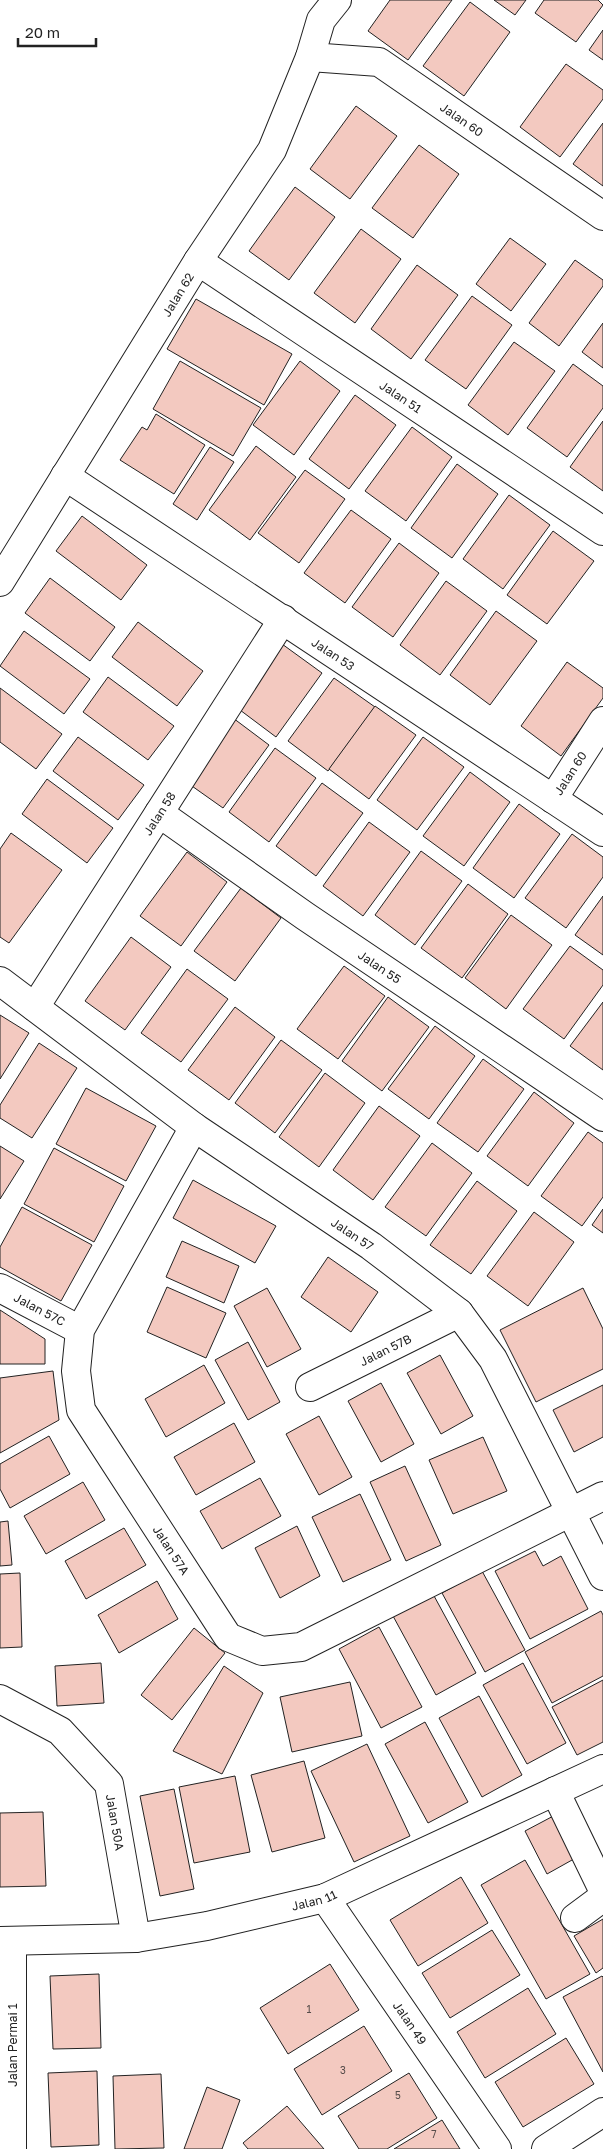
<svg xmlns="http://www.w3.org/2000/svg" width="603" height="2149" font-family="'Golos Text',sans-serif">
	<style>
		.building { fill: #f3c9c0; stroke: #222 }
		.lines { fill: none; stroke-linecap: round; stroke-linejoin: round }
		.minor-casing { stroke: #222; stroke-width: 30 }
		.minor { stroke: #fff; stroke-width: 28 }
		.labels { text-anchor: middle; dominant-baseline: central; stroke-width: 4; stroke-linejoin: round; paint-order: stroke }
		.number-label { font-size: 10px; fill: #564c4a }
		.street-label { font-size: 12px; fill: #222; stroke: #fff }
	</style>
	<rect width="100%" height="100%" fill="#fff"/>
	<!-- building -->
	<g class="building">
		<path d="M390,0h62l-44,60 -40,-29z"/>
		<path d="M494,0h32l-11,15z"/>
		<path d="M544,0h54l5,5 -27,37 -41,-29z"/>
		<path d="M470,2l40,30 -46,64 -41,-30z"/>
		<path d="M603,30v30l-14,-10z"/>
		<path d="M566,64l37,26v9l-43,58 -40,-30z"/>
		<path d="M356,106l41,30 -47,63 -40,-30z"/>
		<path d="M603,123v63l-30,-22z"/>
		<path d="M419,145l40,29 -46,64 -41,-30z"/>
		<path d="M295,187l40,30 -46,63 -40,-29z"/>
		<path d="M361,229l40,30 -46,64 -41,-30z"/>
		<path d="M510,238l36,26 -35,47 -35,-27z"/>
		<path d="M575,260l28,20v6l-44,60 -30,-23z"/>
		<path d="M417,265l41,30 -47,64 -40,-30z"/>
		<path d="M472,296l40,29 -46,64 -41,-29z"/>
		<path d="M196,299l96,55 -28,51 -97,-56z"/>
		<path d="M603,323v45l-21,-16z"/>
		<path d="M514,342l41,29 -47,64 -40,-30z"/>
		<path d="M180,361l81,47 -28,48 -80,-47z"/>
		<path d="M300,361l40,30 -46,64 -41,-30z"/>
		<path d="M573,364l30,22v22l-36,49 -40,-29z"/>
		<path d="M355,395l41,30 -47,64 -40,-30z"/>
		<path d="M156,414l49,31 -31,49 -54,-34 22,-33 5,3z"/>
		<path d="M603,421v70l-33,-24z"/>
		<path d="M412,427l40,30 -46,64 -41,-30z"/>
		<path d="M256,446l40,31 -46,63 -41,-30z"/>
		<path d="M210,447l24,15 -37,58 -24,-16z"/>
		<path d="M457,464l41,30 -46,64 -41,-30z"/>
		<path d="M305,470l40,29 -46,64 -41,-30z"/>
		<path d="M509,495l41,30 -47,64 -40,-30z"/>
		<path d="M351,510l40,29 -46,64 -41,-30z"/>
		<path d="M82,516l65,49 -26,35 -65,-49z"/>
		<path d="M553,531l41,30 -47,63 -40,-29z"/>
		<path d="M399,543l40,30 -46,64 -41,-30z"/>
		<path d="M50,578l65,49 -25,34 -65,-48z"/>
		<path d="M446,581l41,30 -47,64 -40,-30z"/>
		<path d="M496,611l41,30 -47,64 -40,-30z"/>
		<path d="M138,622l65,49 -26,35 -65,-49z"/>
		<path d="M24,631l66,48 -26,35 -64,-48z"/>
		<path d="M282,644l40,29 -46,64 -40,-30z"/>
		<path d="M567,662l36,26v10l-42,58 -40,-30z"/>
		<path d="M108,677l66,49 -26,34 -65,-48z"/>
		<path d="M334,678l41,29 -47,64 -40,-30z"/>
		<path d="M0,688l62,46 -26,35 -36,-27z"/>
		<path d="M375,706l41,29 -47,64 -40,-30z"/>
		<path d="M229,715l40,30 -46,63 -41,-29z"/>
		<path d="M78,737l66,48 -26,35 -65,-49z"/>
		<path d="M423,737l41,30 -47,63 -40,-30z"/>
		<path d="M275,748l41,30 -47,64 -40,-30z"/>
		<path d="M470,772l40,30 -46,64 -41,-30z"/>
		<path d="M47,779l66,49 -26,35 -65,-49z"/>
		<path d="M322,783l41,30 -47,63 -40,-30z"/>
		<path d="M519,804l41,30 -46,64 -41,-30z"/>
		<path d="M369,822l41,30 -47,64 -40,-30z"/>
		<path d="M11,833l51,37 -53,73 -9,-6v-88z"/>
		<path d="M572,834l31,23v20l-37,51 -41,-30z"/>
		<path d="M421,851l41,30 -47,64 -40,-30z"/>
		<path d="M187,852l40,30 -46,64 -41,-30z"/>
		<path d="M468,884l40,30 -46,64 -41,-30z"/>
		<path d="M241,888l40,30 -46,63 -41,-30z"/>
		<path d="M603,896v59l-28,-20z"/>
		<path d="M511,915l41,30 -46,64 -41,-31z"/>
		<path d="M131,937l40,30 -46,63 -40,-29z"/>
		<path d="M570,946l33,24v15l-39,54 -41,-30z"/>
		<path d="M344,966l41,30 -47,63 -41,-30z"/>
		<path d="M187,969l41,30 -47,63 -40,-29z"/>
		<path d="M388,997l41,30 -47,64 -40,-30z"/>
		<path d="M603,1002v68l-33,-24z"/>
		<path d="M235,1007l40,30 -46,63 -41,-30z"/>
		<path d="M0,1015l29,18 -29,46z"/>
		<path d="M435,1026l40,30 -46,63 -41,-30z"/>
		<path d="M281,1040l41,30 -47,63 -40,-30z"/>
		<path d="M39,1043l38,25 -45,70 -32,-20v-13z"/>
		<path d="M483,1059l41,30 -46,63 -41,-29z"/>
		<path d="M325,1073l40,30 -46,64 -40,-30z"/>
		<path d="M86,1088l70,38 -30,55 -70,-37z"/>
		<path d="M534,1092l40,31 -46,63 -41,-30z"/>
		<path d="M379,1106l41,30 -47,64 -40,-30z"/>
		<path d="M588,1132l15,11v54l-21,29 -41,-30z"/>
		<path d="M432,1143l40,30 -46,63 -41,-29z"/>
		<path d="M0,1146l24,15 -24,38z"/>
		<path d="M54,1148l70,38 -30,56 -70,-38z"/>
		<path d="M193,1180l83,46 -21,37 -82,-45z"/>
		<path d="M477,1181l40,30 -46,63 -41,-29z"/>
		<path d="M22,1207l70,38 -31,56 -61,-34v-20z"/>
		<path d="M603,1209v24l-11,-8z"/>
		<path d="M534,1212l40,30 -46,64 -41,-30z"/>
		<path d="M182,1241l57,25 -15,37 -58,-26z"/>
		<path d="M328,1257l50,35 -27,40 -50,-35z"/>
		<path d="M167,1287l59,26 -20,45 -59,-26z"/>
		<path d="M267,1288l34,61 -34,18 -33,-61z"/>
		<path d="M583,1288l20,41v40l-67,33 -36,-72z"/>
		<path d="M0,1310l45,29v25h-45z"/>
		<path d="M248,1342l32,60 -32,18 -33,-60z"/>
		<path d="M440,1355l33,61 -32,18 -34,-61z"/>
		<path d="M204,1365l21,38 -59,34 -21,-38z"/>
		<path d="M53,1371l6,49 -59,33v-75z"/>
		<path d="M381,1383l33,61 -33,18 -33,-61z"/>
		<path d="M603,1385v52l-29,15 -21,-42z"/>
		<path d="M319,1416l33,61 -33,18 -33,-61z"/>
		<path d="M234,1423l21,39 -59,33 -22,-38z"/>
		<path d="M49,1436l21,38 -60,34 -10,-19v-25z"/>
		<path d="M483,1437l24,54 -54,23 -24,-54z"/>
		<path d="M405,1466l36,79 -35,16 -36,-79z"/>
		<path d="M260,1478l21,38 -59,33 -22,-38z"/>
		<path d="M83,1482l22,38 -59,34 -22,-38z"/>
		<path d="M360,1494l31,66 -48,22 -31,-65z"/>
		<path d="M8,1521l4,44 -12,1v-44z"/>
		<path d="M297,1526l23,50 -40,22 -25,-50z"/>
		<path d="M124,1528l22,37 -60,34 -21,-38z"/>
		<path d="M535,1551l8,15 18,-10 27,53 -58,30 -35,-68z"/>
		<path d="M482,1571l43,79 -40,22 -43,-79z"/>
		<path d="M20,1573l2,74 -22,1v-74z"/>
		<path d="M157,1581l21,38 -59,34 -21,-38z"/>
		<path d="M433,1594l43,79 -40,22 -43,-79z"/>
		<path d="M601,1611l2,4v61l-51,27 -27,-51z"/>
		<path d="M379,1627l43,80 -41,21 -42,-79z"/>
		<path d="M194,1628l31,25 -53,67 -31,-25z"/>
		<path d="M101,1663l3,40 -47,3 -2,-40z"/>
		<path d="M523,1663l43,80 -39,21 -44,-79z"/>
		<path d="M224,1666l39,27 -41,81 -49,-23z"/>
		<path d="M603,1680v62l-26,13 -25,-48z"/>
		<path d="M350,1682l12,54 -70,16 -12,-55z"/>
		<path d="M479,1696l43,79 -40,22 -43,-79z"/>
		<path d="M425,1722l43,80 -40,21 -43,-79z"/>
		<path d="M367,1744l43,92 -56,26 -43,-91z"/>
		<path d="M304,1761l21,77 -53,14 -21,-77z"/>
		<path d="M235,1776l15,76 -56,11 -15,-76z"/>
		<path d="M174,1789l20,100 -34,7 -20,-100z"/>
		<path d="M43,1812l3,74 -46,1v-74z"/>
		<path d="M559,1813l22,42 -34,19 -22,-43z"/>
		<path d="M525,1860l65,114 -44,25 -65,-114z"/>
		<path d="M461,1877l27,46 -70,43 -28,-46z"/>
		<path d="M603,1919v49l-7,5 -22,-37z"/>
		<path d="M492,1930l28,45 -70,43 -28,-45z"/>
		<path d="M330,1964l29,46 -71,44 -28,-46z"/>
		<path d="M99,1974l2,74 -48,1 -3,-73z"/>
		<path d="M602,1976l1,1v95l-40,-75z"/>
		<path d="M528,1988l28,46 -71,44 -28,-46z"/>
		<path d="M364,2026l28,45 -70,44 -28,-46z"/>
		<path d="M566,2038l28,46 -71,43 -28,-45z"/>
		<path d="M97,2071l2,74 -48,2 -3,-74z"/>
		<path d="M409,2073l28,45 -50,31h-28l-21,-33z"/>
		<path d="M161,2074l3,74 -49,1 -2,-73z"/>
		<path d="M207,2087l33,13 -18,49h-38z"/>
		<path d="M287,2106l37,43h-76l-5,-6z"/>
		<path d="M442,2120l18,29h-66z"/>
	</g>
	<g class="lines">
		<defs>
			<g id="minor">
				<path id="s1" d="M310,57l69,5 224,154"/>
				<path id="s2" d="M198,261l405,270"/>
				<path id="s3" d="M65,476l538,356"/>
				<path id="s4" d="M0,582l198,-321 74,-111 38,-93 11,-37 16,-20"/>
				<path id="s5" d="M553,799l50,-78"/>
				<path id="s6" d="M159,813l146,103 298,201"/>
				<path id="s7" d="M0,981l194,146 177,119 88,67 34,46 110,217"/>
				<path id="s8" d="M35,1007l248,-388"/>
				<path id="s9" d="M194,1127l-114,203 -4,41 5,39 147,227 34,14 39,-4 302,-151"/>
				<path id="s10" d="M0,1288l80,42"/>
				<path id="s11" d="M310,1387l149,-74"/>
				<path id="s12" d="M0,1699l60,32 49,53 27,154"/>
				<path d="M555,1791l48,99"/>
				<path id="s13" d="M325,1898l172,251"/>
				<path d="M575,1918l27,-20 1,-7"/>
				<path id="s14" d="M0,1941l136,-3 71,-12 118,-28 278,-129"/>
				<path d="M12,1941v208"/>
				<path d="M546,2149l57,-37"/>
			</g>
		</defs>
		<!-- minor casing -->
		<use href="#minor" class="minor-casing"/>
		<!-- minor -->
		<use href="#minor" class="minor"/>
	</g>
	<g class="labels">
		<!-- number labels -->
		<g class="number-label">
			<text x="309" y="2009">1</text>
			<text x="343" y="2070">3</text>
			<text x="398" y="2095">5</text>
			<text x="434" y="2134">7</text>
		</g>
		<!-- street labels -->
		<g class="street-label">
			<text stroke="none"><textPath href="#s1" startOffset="170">Jalan 60</textPath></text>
			<text stroke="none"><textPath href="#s4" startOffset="338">Jalan 62</textPath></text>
			<text stroke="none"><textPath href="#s2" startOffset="244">Jalan 51</textPath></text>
			<text stroke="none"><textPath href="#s3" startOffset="322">Jalan 53</textPath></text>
			<text stroke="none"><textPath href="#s5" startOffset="31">Jalan 60</textPath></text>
			<text stroke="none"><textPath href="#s8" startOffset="230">Jalan 58</textPath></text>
			<text stroke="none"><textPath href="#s6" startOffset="269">Jalan 55</textPath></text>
			<text stroke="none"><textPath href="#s7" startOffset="434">Jalan 57</textPath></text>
			<text stroke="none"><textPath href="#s10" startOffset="45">Jalan 57C</textPath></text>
			<text stroke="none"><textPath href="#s11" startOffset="84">Jalan 57B</textPath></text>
			<text stroke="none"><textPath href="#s9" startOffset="480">Jalan 57A</textPath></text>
			<text stroke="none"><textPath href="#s12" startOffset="179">Jalan 50A</textPath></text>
			<text stroke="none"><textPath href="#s14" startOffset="318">Jalan 11</textPath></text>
			<text stroke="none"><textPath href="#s13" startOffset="151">Jalan 49</textPath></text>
			<text transform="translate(12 2045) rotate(-90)">Jalan Permai 1</text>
		</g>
	</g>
	<!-- scale -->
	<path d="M18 38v8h78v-8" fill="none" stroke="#222222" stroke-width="2.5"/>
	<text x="25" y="38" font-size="15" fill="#222222" stroke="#ffffff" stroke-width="4" paint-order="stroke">20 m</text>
</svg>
